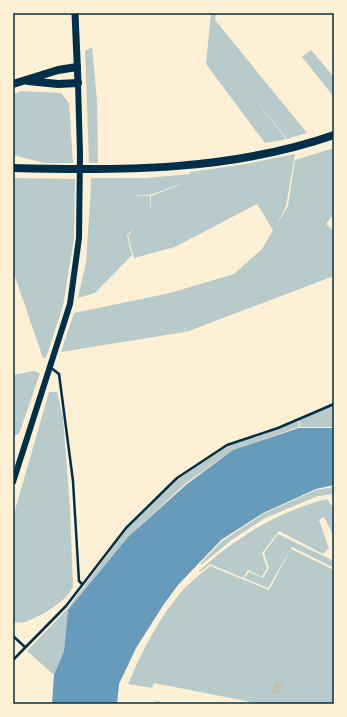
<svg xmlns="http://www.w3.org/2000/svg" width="347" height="717" font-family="'Work Sans',sans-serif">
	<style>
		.green { fill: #b9caca; fill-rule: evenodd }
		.water { fill: #669bbc }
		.building { fill: #bec0b2 }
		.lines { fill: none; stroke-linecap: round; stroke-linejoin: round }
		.service { stroke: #003049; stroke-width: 2.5 }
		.tertiary { stroke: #003049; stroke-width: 6 }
		.secondary { stroke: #003049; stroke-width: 7 }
		.primary { stroke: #003049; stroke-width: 8 }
		.neatline { fill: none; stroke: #003049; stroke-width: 1.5 }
	</style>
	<rect width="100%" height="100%" fill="#fdf0d5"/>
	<!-- green -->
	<g class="green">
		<path d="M211,13h5l-1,7 92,113 -20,6 -39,-49 38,49 -21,4 -59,-79z"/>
		<path d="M92,47l5,53 1,63h-9l-4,-112z"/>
		<path d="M311,50l23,27v20l-32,-40z"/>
		<path d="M21,91l40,2 8,10 4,60h-29l-31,-8v-61z"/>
		<path d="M334,148v66l-8,10 8,7v45l-148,56 -1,-8v8l-124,20 13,-39 96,-20 64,-19 28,-25 11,-19 -16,-26 -82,43 -41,11 -6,-22 8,-12 -9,12 5,19 -37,38 -17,5 8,-36 4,-60 1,-24h55l44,-4v-2l56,-8 49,-10 -9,52 -10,19 12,-19 7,-46zM191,180l-40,16v18l-1,-18h-21l21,-1z"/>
		<path d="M13,178l62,1 -1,60 -11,67 -17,52h-3l-30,-87z"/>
		<path d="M34,371l6,2 -21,61 -6,2v-61z"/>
		<path d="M49,392h8l6,26 -19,4 19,-4 7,90 3,79c-7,15 -32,29 -48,35 -3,1 -8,0 -12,0v-105z"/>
		<path d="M334,402v25h-34l-1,-7z"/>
		<path d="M298,421l1,6 -66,23 -47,33 -58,54 -60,73 -4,41 -10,24 -27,-24 40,-42 60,-80 51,-50 50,-33 51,-17z"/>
		<path d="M334,487v7l-16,2 -53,22 -32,21 -32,26 -1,-1 21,-22 42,-28 53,-24z"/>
		<path d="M327,499l7,10v28l-10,-20 -5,3 10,28 -6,6 -44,-23 -17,22 5,15 -5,9 -14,-7 -5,8 -33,-14 -10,8 -1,-1c37,-34 80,-60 128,-72z"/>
		<path d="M278,534l56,27v7l-42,-21 -24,41 -24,-10 5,-6 14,6 6,-10 -5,-15z"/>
		<path d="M291,549l43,21v134h-73l-107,-21 -2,5 -24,-4c14,-33 31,-66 54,-93 8,-9 19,-17 28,-25l59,24z"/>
	</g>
	<!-- water -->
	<path class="water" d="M299,428h35v57l-18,4 -53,24 -42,27 -43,45 -14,19 -28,44 -17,36 -2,20h-65l2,-29 10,-24 4,-41 60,-73 59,-53 46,-34z"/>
	<!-- building -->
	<g class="building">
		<path d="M276,682l7,3 -5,10 -7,-3z"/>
		<path d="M156,701l9,2v1h-10z"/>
	</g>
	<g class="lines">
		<!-- service -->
		<g class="service">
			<path d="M50,367l9,7 14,107 6,100 3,3"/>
			<path d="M13,636l12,11"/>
			<path d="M13,660l53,-54 60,-78 51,-50 50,-33 51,-17 56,-24"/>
		</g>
		<!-- tertiary -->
		<path class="tertiary" d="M13,482l57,-178 9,-66 1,-84 -2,-71"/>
		<!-- secondary -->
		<path class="secondary" d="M75,13l3,70"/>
		<!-- primary -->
		<g class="primary">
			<path d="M28,81l30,3 20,-1"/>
			<path d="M13,84l45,-14 19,-3"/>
			<path d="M13,168c109,3 217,3 321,-33"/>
		</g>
	</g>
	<!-- border -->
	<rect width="347" height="717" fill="none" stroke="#fdf0d5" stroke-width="28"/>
	<rect x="14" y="14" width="319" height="689" class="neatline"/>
</svg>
